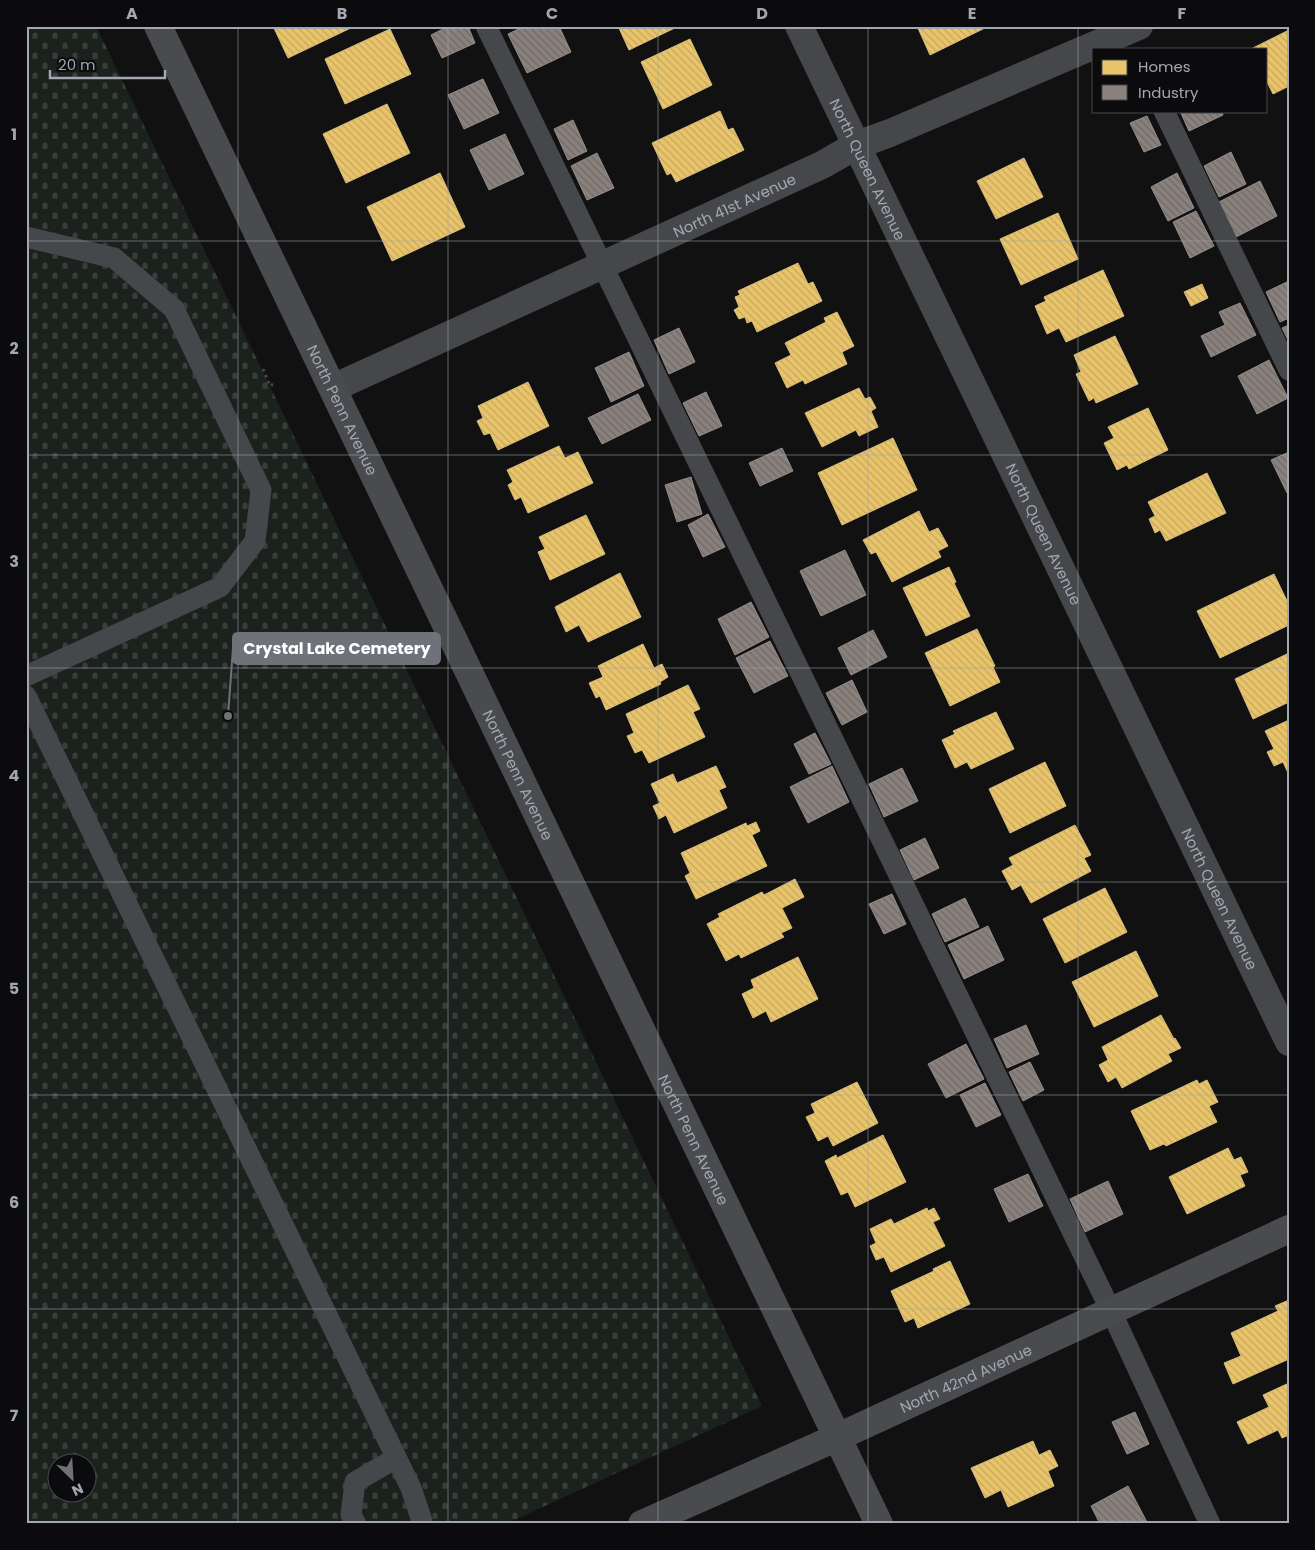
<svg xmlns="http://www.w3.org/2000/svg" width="1315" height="1550" font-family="Poppins,sans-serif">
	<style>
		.cemetery { fill: url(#cemetery-stones); fill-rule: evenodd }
		.homes { fill: url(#homes-back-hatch); stroke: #d4bb7f }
		.industry { fill: url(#industry-back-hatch); stroke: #928c8c }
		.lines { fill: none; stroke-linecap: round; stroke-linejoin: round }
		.path { stroke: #47484b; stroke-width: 3; stroke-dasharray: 2.5 4; stroke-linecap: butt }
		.lane { stroke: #45474a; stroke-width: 21 }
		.street { stroke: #45474a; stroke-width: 28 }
		.secondary { stroke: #494b4e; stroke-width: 28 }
		.grid { fill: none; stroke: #a3a7b1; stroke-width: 1; stroke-opacity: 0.55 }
		.labels { text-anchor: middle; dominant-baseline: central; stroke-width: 5; stroke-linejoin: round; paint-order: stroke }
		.street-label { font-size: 15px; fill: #a3a7b1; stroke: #0b0b0d }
		.leader { fill: none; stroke: #707279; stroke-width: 2 }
		.callout-dot { fill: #707279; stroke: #0b0b0d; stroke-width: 2 }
		.callout { fill: #707279; stroke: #707279; stroke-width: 2 }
		.callout-label { font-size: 16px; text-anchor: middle; font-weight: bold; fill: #fff }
		.neatline { fill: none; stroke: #a3a7b1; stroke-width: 2 }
		.grid-label { font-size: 16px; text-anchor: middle; font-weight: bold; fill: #a3a7b1 }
	</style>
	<defs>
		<pattern id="cemetery-stones" width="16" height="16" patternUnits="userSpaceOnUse" patternTransform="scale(1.25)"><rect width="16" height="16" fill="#1b211c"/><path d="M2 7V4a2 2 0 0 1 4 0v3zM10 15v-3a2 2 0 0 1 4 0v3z" fill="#393e3b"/></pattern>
		<pattern id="homes-back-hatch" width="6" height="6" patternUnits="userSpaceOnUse" patternTransform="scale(1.25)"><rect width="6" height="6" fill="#e9c46a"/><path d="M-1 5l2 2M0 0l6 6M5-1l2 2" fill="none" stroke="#c4a75f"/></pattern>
		<pattern id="industry-back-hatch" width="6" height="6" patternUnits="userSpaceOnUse" patternTransform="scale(1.25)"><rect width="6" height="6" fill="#8a817c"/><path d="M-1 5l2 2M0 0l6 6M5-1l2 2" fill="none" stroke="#6f6967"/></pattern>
	</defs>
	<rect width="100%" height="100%" fill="#111"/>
	<!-- cemetery -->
	<path class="cemetery" d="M26,26h70l666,1380 -256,118h-480zM58,1462h30v30h-30z"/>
	<!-- homes -->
	<g class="homes">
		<path d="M273,26h82l-67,32z"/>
		<path d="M618,26h61l-50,24z"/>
		<path d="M917,26h72l-59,29z"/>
		<path d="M390,29l21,45 -66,30 -20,-45z"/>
		<path d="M1289,30v56l-16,8 -7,-14v-31h-15z"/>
		<path d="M690,39l22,46 -49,24 -22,-47z"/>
		<path d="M387,104l23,49 -64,30 -23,-49z"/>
		<path d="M720,111l8,19 5,-2 11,22 -68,32 -5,-9 -4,2 -15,-32z"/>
		<path d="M1024,158l19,39 -47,22 -19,-38z"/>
		<path d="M440,173l25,54 -73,34 -25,-54z"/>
		<path d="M1058,213l20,46 -57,26 -21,-46z"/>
		<path d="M798,263l10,21 5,-2 9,19 -65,31 -5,-11 -5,2 -2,-6 -6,2 -5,-9 5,-3 -4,-10 5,-2 -2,-4z"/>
		<path d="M1103,270l21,46 -58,26 -7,-14 -12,6 -12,-28 11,-5 -2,-4z"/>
		<path d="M1202,284l6,14 -17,8 -7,-14z"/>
		<path d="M837,312l17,34 -12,6 5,12 -42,20 -2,-4 -16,8 -12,-25 16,-8 -6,-12 41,-21 -2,-4z"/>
		<path d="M1115,336l23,48 -42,19 -2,-5 -5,3 -13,-27 5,-2 -7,-17z"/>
		<path d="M528,382l21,44 -51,24 -8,-17 -6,2 -7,-14 6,-3 -5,-12z"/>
		<path d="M859,388l6,11 5,-2 6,11 -5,3 7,16 -19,9 -3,-6 -34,17 -17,-34z"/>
		<path d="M1148,408l20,42 -39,19 -2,-4 -10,5 -13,-27 10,-5 -6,-11z"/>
		<path d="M893,438l24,52 -75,35 -24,-52z"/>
		<path d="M559,446l6,12 13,-6 15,31 -65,30 -7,-16 -6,3 -7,-15 5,-3 -6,-12z"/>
		<path d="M1207,473l19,40 -60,28 -6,-11 -5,3 -6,-14 6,-3 -7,-14z"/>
		<path d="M919,511l10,21 9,-4 10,18 -10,5 3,6 -49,25 -16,-30 -5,2 -8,-14z"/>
		<path d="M586,515l19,39 -55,26 -12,-28 7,-3 -6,-12z"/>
		<path d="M949,567l7,15 -2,1 16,33 -44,20 -23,-48z"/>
		<path d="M620,573l21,44 -53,25 -9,-17 -13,7 -11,-25z"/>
		<path d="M1274,574l15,31v20l-69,33 -23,-47z"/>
		<path d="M977,629l18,37 -2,1 7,15 -50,24 -25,-53z"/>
		<path d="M643,644l11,24 8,-4 6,13 -8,5 1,2 -55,26 -6,-14 -4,2 -7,-15 14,-6 -5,-11z"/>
		<path d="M1289,653v49l-36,17 -18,-40z"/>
		<path d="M688,685l12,24 -7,3 12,25 -56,26 -7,-13 -7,3 -8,-17 7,-3 -8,-19z"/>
		<path d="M996,712l18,37 -43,20 -4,-7 -12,6 -13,-28 13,-6 -2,-3z"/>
		<path d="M1289,720v55l-6,-13 -9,4 -7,-14 7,-3 -9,-18z"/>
		<path d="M1045,762l21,44 -56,27 -21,-44z"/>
		<path d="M716,766l10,21 -7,3 8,18 -53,25 -8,-18 -7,4 -6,-13 7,-3 -9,-19 22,-10 4,9z"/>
		<path d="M756,822l4,9 -8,4 15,31 -71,33 -11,-23 5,-3 -9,-20 65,-30 1,3z"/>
		<path d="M1075,825l16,30 -7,3 7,13 -60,32 -10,-18 -9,5 -10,-19 11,-6 -4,-7z"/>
		<path d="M795,879l9,18 -22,11 10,20 -11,5 3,4 -43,21 -2,-4 -13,7 -19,-37 13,-7 -2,-3 44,-22 2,3z"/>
		<path d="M1105,888l22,44 -62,31 -22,-44z"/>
		<path d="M1136,951l22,45 -64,31 -22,-45z"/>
		<path d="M798,957l20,42 -47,23 -5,-11 -13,7 -11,-24 12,-6 -3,-8z"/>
		<path d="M1161,1015l13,24 1,-1 6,10 -13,6 4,7 -50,27 -6,-11 -8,5 -9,-17 9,-5 -6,-13z"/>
		<path d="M1197,1080l2,4 8,-4 11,22 -9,4 8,16 -51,24 -2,-2 -14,6 -19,-39z"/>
		<path d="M857,1082l21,41 -45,23 -5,-10 -10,5 -12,-24 9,-4 -4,-9z"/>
		<path d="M883,1135l23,47 -51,25 -7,-15 -7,3 -16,-34 11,-6 1,3z"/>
		<path d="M1228,1148l6,12 7,-3 7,15 -8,3 5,11 -58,28 -18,-37z"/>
		<path d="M927,1208l1,3 6,-3 6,11 -7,3 12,24 -54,26 -7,-15 -8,3 -6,-14 6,-3 -6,-14 21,-10 3,5z"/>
		<path d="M950,1261l20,43 -52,24 -4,-10 -9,4 -14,-31 43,-20 -1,-2z"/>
		<path d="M1289,1300v59l-56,25 -9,-21 17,-7 -10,-23 47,-22 -3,-5z"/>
		<path d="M1289,1383v52l-7,3 -4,-8 -30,14 -11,-22 32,-15 -6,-12z"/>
		<path d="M1033,1441l6,14 11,-5 8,16 -10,5 6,15 -46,21 -7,-17 -16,8 -14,-30z"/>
	</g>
	<!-- industry -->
	<g class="industry">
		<path d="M449,26h19l7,17 -33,15 -11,-23z"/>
		<path d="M525,26h34l12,26 -44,21 -19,-39z"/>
		<path d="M483,79l16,34 -35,16 -16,-34z"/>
		<path d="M1180,111h42l1,4 -34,16z"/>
		<path d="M1147,116l14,29 -17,7 -14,-29z"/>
		<path d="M573,120l14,31 -19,9 -14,-31z"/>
		<path d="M505,134l19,40 -35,16 -19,-40z"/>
		<path d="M1231,152l15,32 -27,13 -15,-31z"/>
		<path d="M597,153l17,35 -27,12 -16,-34z"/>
		<path d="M1177,173l17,35 -26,13 -17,-34z"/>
		<path d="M1260,181l17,35 -41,21 -17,-35z"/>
		<path d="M1196,211l18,35 -24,12 -17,-36z"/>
		<path d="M1289,281v37l-9,4 -14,-30z"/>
		<path d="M1240,303l16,32 -45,22 -10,-21 24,-11 -6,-13z"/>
		<path d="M1289,325v17l-7,-14z"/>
		<path d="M679,328l16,34 -26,12 -15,-34z"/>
		<path d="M629,352l15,34 -33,16 -16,-34z"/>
		<path d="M1269,360l19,38 -31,16 -19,-38z"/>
		<path d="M706,392l16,34 -23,10 -16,-33z"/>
		<path d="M638,394l13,26 -49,24 -14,-26z"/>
		<path d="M782,448l11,23 -33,15 -11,-23z"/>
		<path d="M1289,452v40l-2,1 -16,-33z"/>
		<path d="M691,477l11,37 -25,8 -12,-37z"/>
		<path d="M708,514l17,33 -22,10 -15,-32z"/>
		<path d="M845,550l21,45 -45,21 -21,-45z"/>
		<path d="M751,602l18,35 -34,18 -17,-36z"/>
		<path d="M873,630l14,27 -36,18 -13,-27z"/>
		<path d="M770,641l18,35 -34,17 -18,-35z"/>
		<path d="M852,680l15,32 -25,13 -16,-32z"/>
		<path d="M815,733l16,31 -22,10 -15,-30z"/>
		<path d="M832,766l17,36 -41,21 -18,-36z"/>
		<path d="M902,768l16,33 -34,16 -15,-33z"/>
		<path d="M925,838l14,30 -25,12 -14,-30z"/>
		<path d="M892,894l14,30 -22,10 -15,-30z"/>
		<path d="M965,898l14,29 -34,15 -13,-28z"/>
		<path d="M988,926l16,34 -40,19 -16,-34z"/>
		<path d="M1026,1025l13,29 -32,14 -13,-29z"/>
		<path d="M966,1044l18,35 -38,19 -18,-34z"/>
		<path d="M1030,1062l14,28 -21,11 -14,-29z"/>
		<path d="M985,1083l16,32 -25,12 -16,-32z"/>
		<path d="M1028,1174l15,32 -34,16 -15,-33z"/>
		<path d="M1108,1181l15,33 -38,18 -15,-33z"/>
		<path d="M1135,1412l14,32 -22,10 -15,-32z"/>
		<path d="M1128,1486l20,38h-48l-9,-18z"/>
	</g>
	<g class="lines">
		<!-- path -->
		<path class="path" d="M263,369l7,17 6,-4"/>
		<!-- lane -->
		<g class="lane">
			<path d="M486,26l625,1285 99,213"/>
			<path d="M1164,111l125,259"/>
			<path d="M26,237l88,21 60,51 87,181 -6,51 -35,46 -194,89"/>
			<path d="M26,696l385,792 11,33 -2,3"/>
			<path d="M356,1524l-5,-9 4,-33 41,-24"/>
		</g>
		<!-- street -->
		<g class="street">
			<path id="s1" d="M799,26l490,1016"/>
			<path id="s2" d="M333,388l489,-223 35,-20 33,-12 249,-107"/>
		</g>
		<!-- secondary -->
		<g class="secondary">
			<path id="s3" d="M158,26l721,1498"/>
			<path id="s4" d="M642,1524l196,-87 451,-208"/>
		</g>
	</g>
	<!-- grid -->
	<path class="grid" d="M238,26v1498M448,26v1498M658,26v1498M868,26v1498M1078,26v1498M26,241h1263M26,455h1263M26,668h1263M26,882h1263M26,1095h1263M26,1309h1263"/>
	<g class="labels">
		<!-- street labels -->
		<g class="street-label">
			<text stroke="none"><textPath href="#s1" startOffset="159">North Queen Avenue</textPath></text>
			<text stroke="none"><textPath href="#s2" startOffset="441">North 41st Avenue</textPath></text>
			<text stroke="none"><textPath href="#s3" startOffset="426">North Penn Avenue</textPath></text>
			<text stroke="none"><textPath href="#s1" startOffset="564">North Queen Avenue</textPath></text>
			<text stroke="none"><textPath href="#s3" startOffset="831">North Penn Avenue</textPath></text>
			<text stroke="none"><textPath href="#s1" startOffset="969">North Queen Avenue</textPath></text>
			<text stroke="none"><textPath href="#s3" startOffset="1236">North Penn Avenue</textPath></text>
			<text stroke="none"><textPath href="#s4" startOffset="355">North 42nd Avenue</textPath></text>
		</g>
	</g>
	<!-- callouts -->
	<path class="leader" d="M228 716L233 648"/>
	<circle class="callout-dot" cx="228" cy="716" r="5"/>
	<rect class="callout" x="233" y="633" width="207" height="31" rx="5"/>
	<g class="callout-label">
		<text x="337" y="654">Crystal Lake Cemetery</text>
	</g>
	<!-- border -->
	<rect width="1315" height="1550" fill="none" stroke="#0b0b0d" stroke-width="55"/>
	<!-- legend -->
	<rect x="1092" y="48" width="175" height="65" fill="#0b0b0d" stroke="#48494f"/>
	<rect x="1102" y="60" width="25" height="15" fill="#e9c46a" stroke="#48494f"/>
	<text x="1138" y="72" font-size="15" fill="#a3a7b1">Homes</text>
	<rect x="1102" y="85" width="25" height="15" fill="#8a817c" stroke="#48494f"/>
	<text x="1138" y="98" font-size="15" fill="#a3a7b1">Industry</text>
	<!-- north arrow -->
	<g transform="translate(72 1478) rotate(155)"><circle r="24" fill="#0b0b0d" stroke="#48494f"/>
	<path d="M0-4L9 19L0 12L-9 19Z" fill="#707279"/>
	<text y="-8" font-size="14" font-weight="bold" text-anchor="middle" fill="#a3a7b1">N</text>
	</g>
	<!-- scale -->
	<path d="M50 70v8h115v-8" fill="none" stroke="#a3a7b1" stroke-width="2.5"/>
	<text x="58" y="70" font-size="15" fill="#a3a7b1" stroke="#0b0b0d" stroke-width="4" paint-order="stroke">20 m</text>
	<rect x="28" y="28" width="1260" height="1494" class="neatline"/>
	<g class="grid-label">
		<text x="132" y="19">A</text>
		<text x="342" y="19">B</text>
		<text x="552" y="19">C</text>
		<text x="762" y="19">D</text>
		<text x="972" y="19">E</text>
		<text x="1182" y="19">F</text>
		<text x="14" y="140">1</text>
		<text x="14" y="354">2</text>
		<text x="14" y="567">3</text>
		<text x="14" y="781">4</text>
		<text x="14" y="994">5</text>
		<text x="14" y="1208">6</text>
		<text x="14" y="1421">7</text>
	</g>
</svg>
